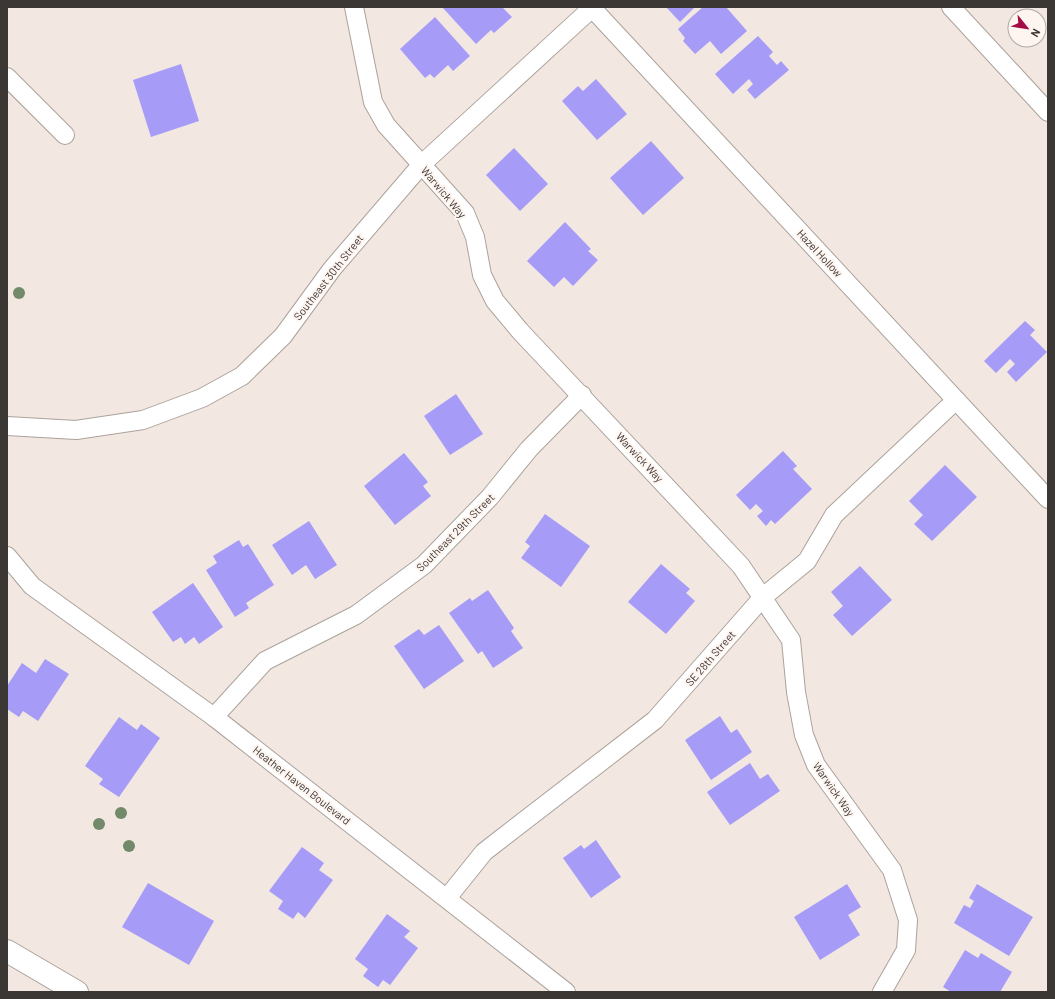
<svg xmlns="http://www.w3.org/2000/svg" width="1055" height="999" font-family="Barlow,sans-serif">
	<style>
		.building { fill: #a69cf7 }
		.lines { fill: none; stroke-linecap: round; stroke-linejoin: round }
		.street-casing { stroke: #aca29c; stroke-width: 20 }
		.secondary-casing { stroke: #aca29c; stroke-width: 24 }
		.street { stroke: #fff; stroke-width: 18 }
		.secondary { stroke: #fff; stroke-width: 22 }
		.tree { fill: #728a6a }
		.labels { text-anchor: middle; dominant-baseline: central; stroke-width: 4; stroke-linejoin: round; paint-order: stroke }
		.street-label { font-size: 11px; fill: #3b3735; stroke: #fef5f0 }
	</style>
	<rect width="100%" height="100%" fill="#f2e7e1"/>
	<!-- building -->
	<g class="building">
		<path d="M442,7h60l10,10 -18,16 -3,-3 -15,14z"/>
		<path d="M666,7h29l-15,15z"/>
		<path d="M703,7h23l21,24 -26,23 -11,-13 -15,13 -12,-13 2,-3 -7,-9z"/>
		<path d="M435,17l35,39 -17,15 -5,-6 -14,13 -4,-4 -5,4 -25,-29z"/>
		<path d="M758,36l15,16 -4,4 8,9 4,-4 8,9 -34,29 -8,-9 6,-6 -4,-5 -16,15 -18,-20z"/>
		<path d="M181,64l18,57 -48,16 -18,-57z"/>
		<path d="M596,79l31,35 -30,26 -35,-39 16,-15 5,5z"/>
		<path d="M651,141l33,37 -41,37 -33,-37z"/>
		<path d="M514,148l34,36 -28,27 -34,-36z"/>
		<path d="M565,222l26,27 -3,2 10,9 -25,26 -9,-9 -10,10 -27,-26z"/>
		<path d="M1025,321l10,9 -5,5 17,17 -31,30 -9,-10 8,-8 -5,-5 -14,14 -12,-12z"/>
		<path d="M456,394l27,40 -33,21 -26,-39z"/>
		<path d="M783,451l14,15 -4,3 19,20 -37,35 -4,-4 -5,6 -9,-10 6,-5 -7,-7 -6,6 -14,-15z"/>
		<path d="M404,453l24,29 -5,4 8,10 -36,29 -31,-39z"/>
		<path d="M945,465l32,32 -45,44 -18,-17 9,-9 -14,-14z"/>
		<path d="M545,514l45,32 -29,41 -40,-29 9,-12 -5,-4z"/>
		<path d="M309,521l28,44 -22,14 -9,-14 -14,10 -20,-30z"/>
		<path d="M239,540l4,7 5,-3 26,41 -28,18 3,5 -14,9 -29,-47 11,-7 -4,-7z"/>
		<path d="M661,564l29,25 -4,4 9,8 -29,33 -38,-32z"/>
		<path d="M860,566l32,34 -40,36 -19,-21 10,-9 -12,-14z"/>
		<path d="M193,583l30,44 -24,17 -5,-7 -9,7 -4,-7 -8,5 -21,-30z"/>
		<path d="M488,590l26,38 -3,3 12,17 -30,20 -11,-17 -4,3 -29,-41 21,-15 2,3z"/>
		<path d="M439,625l25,36 -40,28 -30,-43 25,-17 5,6z"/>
		<path d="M45,659l24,15 -31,47 -15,-10 -4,6 -12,-8v-23l15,-23 14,10z"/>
		<path d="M720,716l11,17 6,-4 15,23 -41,28 -26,-40z"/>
		<path d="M119,717l18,13 4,-6 19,14 -41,59 -20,-13 4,-5 -18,-13z"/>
		<path d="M750,763l10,16 8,-5 12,17 -50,34 -23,-33z"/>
		<path d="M596,840l25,37 -30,21 -28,-40 18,-13 3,4z"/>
		<path d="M302,847l22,16 -5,7 14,10 -28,38 -7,-6 -5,7 -15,-10 5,-8 -14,-10z"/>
		<path d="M148,883l66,38 -25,44 -67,-38z"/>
		<path d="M847,884l14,23 -13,8 12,20 -40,25 -26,-43z"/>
		<path d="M977,884l56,33 -24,39 -55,-33 10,-18 6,3 4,-7 -5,-3z"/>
		<path d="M387,914l23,17 -6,6 14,11 -28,37 -7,-5 -5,7 -15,-11 5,-7 -13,-10z"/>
		<path d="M965,950l13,8 3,-5 31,19 -12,20h-49l-8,-5z"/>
	</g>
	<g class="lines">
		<defs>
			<g id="street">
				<path d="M354,7l19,95 13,23 79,88 10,24 7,38 13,26 25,30 221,235 50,74 5,52 8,43 12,30 76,105 16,50 -2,30 -24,42"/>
				<path d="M951,7l97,105"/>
				<path d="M7,77l58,58"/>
				<path d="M7,426l69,4 67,-10 59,-22 40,-22 41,-40 49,-67 90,-105 170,-156 456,491"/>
				<path d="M7,556l25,30 182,131 352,275"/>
				<path d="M214,717l51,-56 91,-46 68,-50 66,-68 39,-48 53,-54"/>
				<path d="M447,898l37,-46 171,-132 108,-123 44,-36 27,-46 122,-115"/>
			</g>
			<path id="secondary" d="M7,951l70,41"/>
		</defs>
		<!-- street casing -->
		<use href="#street" class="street-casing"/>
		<!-- secondary casing -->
		<use href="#secondary" class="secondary-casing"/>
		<!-- street -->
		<use href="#street" class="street"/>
		<!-- secondary -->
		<use href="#secondary" class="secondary"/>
	</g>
	<!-- trees -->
	<g class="tree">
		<circle cx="19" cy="293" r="6"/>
		<circle cx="121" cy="813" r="6"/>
		<circle cx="99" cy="824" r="6"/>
		<circle cx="129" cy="846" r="6"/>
	</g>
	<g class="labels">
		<!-- street labels -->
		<g class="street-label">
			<text transform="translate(444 192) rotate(50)">Warwick Way</text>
			<text transform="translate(820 253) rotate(47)">Hazel Hollow</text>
			<text transform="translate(328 277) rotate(-52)">Southeast 30th Street</text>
			<text transform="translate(640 457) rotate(47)">Warwick Way</text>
			<text transform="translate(455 532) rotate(-45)">Southeast 29th Street</text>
			<text transform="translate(710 658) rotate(-49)">SE 28th Street</text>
			<text transform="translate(302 785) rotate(38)">Heather Haven Boulevard</text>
			<text transform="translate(834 789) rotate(55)">Warwick Way</text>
		</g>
	</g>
	<!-- border -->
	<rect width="1055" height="999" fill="none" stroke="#3b3735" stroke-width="16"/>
	<!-- north arrow -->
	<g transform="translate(1027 28) rotate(120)"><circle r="19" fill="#fef5f0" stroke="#b0a9a5"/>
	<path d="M0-3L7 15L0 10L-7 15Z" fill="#a50c43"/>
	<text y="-6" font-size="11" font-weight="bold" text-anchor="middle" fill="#3b3735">N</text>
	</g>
</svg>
